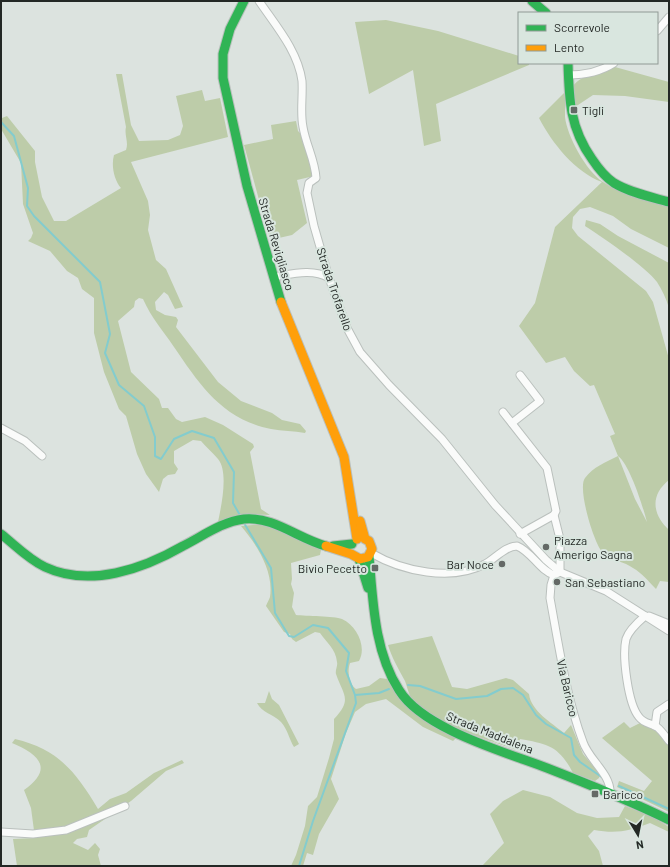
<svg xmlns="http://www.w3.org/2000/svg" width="670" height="867" font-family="Barlow,sans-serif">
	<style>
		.green { fill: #bdcca9; fill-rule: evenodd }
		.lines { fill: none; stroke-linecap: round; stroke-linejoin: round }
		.stream { stroke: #83ccce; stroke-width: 2 }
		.street-casing { stroke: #bac0bd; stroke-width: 9 }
		.fast-casing { stroke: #bac0bd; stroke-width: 11 }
		.slow-casing { stroke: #bac0bd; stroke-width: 11 }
		.street { stroke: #fafbfa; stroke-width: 7 }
		.fast { stroke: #30b455; stroke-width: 9 }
		.slow { stroke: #ff9f0a; stroke-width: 9 }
		.poi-dot { fill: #646966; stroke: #d9e6df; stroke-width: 1.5 }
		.labels { text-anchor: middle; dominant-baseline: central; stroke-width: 4; stroke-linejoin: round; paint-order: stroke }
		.poi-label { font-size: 12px; fill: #232825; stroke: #d9e6df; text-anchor: start }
		.street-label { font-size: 12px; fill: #232825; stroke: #d9e6df }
	</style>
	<rect width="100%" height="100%" fill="#dce3df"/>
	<!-- green -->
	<g class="green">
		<path d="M386,20l52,11 81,25v7h10v2l-93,39 5,37 -17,5 -11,-76 -44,24 -14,-72z"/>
		<path d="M615,67l54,15v20l-44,-6 -32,-1 -18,12 -2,-21c9,-12 28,-13 42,-19z"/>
		<path d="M116,74h6l9,51 8,16 29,-1 12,-5 3,-9 -7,-30 26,-6 3,11 15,-3 8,39 -97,25 17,39 2,14 -2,15 8,30 10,9 17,38 -8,2 -7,-14 -4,-3 -9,10 1,8 9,5 11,2 2,3 -2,7 42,55 23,19 31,12 10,7 18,4 6,7 -1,2c-11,-2 -23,-2 -34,-4 -49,-10 -71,-44 -97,-82 -12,-18 -22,-28 -31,-48l-4,-1 -4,3 -1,6 -16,14 13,51 28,27 3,9h6l8,11 6,3 23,-5 18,8 30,19 1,3 -4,5 11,57 9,6 -20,-1 -32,8c3,-15 11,-50 0,-63 -5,-6 -12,-12 -17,-18l-8,-1 -19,11v12l4,6 -3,5 -7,1 -5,4 -4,13 -13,-18 -9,-20 -11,-38 -7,-7 -15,-37 -10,-39v-35l-12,-9 -4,-11 -11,-7 -17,-20 -22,-10 3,-3 2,-5 -10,-29 -2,-41 -20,-34 1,-11 5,-2 28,35v11l7,35 12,24h12l55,-33c-7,-8 -10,-23 -7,-33l12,-5c3,-8 -2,-15 0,-23z"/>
		<path d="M565,92c0,8 0,17 0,25 2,19 21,54 38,65 19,14 44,18 66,25v41l-38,-19 -18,-13 -23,-9 -10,2 -7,8 -1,11 6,8 68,55 7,11 16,57v121c-19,15 -17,34 0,50v52l-9,-1 -4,8c-7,-7 -14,-16 -23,-21 -8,-6 -22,-8 -30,-15 -9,-9 -26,-65 -18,-75 8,-11 21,-16 33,-22l-8,-20 5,-2 -21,-49 -4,1 -16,-15 -9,-14 -19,6 -27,-37 16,-23 20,-76 47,-45c-27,-10 -50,-39 -63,-64zM618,456c12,9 25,51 29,66l-12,-23z"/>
		<path d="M296,121l2,10 2,2 11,24 3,19 -17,4 10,43 -15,12 -22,5 -26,-95 29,-6 -2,-14z"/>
		<path d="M586,220l14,4 18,12 51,27v45c-3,-10 -7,-18 -12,-26 -11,-15 -55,-45 -72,-56z"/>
		<path d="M265,524l56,26 -1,5 -29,8 1,16 -1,5 3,9 -2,14 4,8c10,1 38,1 46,4 15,7 25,28 17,42l-9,2c-3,8 -1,21 6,26l13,-3 11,-8 7,1c16,29 40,46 69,59l-3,3 -30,-14 -37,-28 -20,5 -11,8 -9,21 -15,46 8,20 -20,35 -6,21 -6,-2 -4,13h-12l5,-11 9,-29 3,-20 9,-9 12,-39 5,-19v-20c19,-20 9,-24 2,-45 -1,-4 2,-8 1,-12 -1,-13 -11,-20 -17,-29l-5,-1 -19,10 -4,-3 -2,-5 -6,-2 -18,-26c1,-3 3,-6 4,-9 4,-26 -13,-52 -29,-71z"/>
		<path d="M432,636l20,51 15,2 39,-11 7,2 16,14c2,17 23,29 35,39l7,-8 12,29 17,20 -1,4 -4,3 -22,-8c-14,-27 -25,-29 -53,-34l-4,11c-26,-10 -91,-28 -105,-52 -3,-6 -4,-12 -6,-17 -7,-13 -13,-23 -17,-36z"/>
		<path d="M269,691l3,8 7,6 20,39 -5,3c-5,-8 -6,-17 -13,-25 -8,-8 -19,-9 -24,-19h8z"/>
		<path d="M624,722l6,6 10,-5 15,7 14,14v68l-52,-25 2,-6 25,10 8,-10 -50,-43z"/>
		<path d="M15,739c43,10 61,33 83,70l12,-10 16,-6 28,-20 28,-13 2,3 -18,8 -35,30 -42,29 -2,7 -10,2 -4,4 15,7 7,-7 5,6 -2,6 3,11h-84l-4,-27 22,-1 -4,-30 -7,-18c31,-22 14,-36 -12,-47z"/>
		<path d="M523,790l27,7 27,16 20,5 22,-1 6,-11 28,11 16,10v5l-19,-9c-21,8 -33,11 -56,7l-6,6 11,15 4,15h-121l22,-23 -14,-29 13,-13z"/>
	</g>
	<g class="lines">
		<!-- stream -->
		<g class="stream">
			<path d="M1,122l13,14 14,52 -1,18 7,10 66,66 10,52 -5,19 14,32 25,21 11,31v19l6,3 13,-20 18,-8 22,7 20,34 -1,31 8,14"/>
			<path d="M244,523l27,45 4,45 14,23 5,1 19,-12 15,3 21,25 -3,18 9,24 1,8 -43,118 -14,45"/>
			<path d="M408,685l12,1 36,13 31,-3 14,-7 12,-1 10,7 13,20 10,9 25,14 3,17 6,7 23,16"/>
			<path d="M355,695l24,-2 10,-4"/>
			<path d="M619,786l50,23"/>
		</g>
		<defs>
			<g id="street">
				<path d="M259,1c17,25 39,50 43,80 1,16 -2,31 1,46 3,18 12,33 13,51l-7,5 -2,10 7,33 15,52 18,50 13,24 29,33 53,54 53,66 51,55 14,12 46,19 63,40"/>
				<path d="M657,31l12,-14"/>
				<path d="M568,75c17,0 32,-3 46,-12"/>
				<path d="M274,277c18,-3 39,-9 55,1"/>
				<path d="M503,412l44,56 9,43 -2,4"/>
				<path d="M512,423l28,-22 -20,-26"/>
				<path d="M1,428l24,13 17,15"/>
				<path d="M520,534l34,-19 6,24v33"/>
				<path d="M371,553c31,18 80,29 114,11 10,-5 20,-18 32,-18 15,6 22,24 37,29l4,-2"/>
				<path d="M554,575l-3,10 -1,13c9,49 16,98 33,144 6,18 28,32 27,51"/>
				<path d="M645,616c-7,6 -16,14 -19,23 -4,17 2,65 13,78 5,7 12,6 18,10 4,3 9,10 12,14"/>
				<path d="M649,616l20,8"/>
				<path d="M655,726l2,-14 12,-8"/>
				<path d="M1,832l32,2 33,-4 59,-24"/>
			</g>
			<g id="fast">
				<path d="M244,1l-14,28 -7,25v24l24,108 34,116"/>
				<path d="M532,1l14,12"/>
				<path d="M568,63c1,37 2,65 24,96 6,9 13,18 22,24 17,10 37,14 55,19"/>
				<path d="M1,534c14,11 27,25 44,33 45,21 98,2 138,-21 20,-10 38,-24 61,-27 29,-3 55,20 82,27"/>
				<path d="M333,546l19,-2"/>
				<path d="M369,556c4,45 5,95 30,134 24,39 106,62 148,78 41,16 82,32 122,52"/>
				<path d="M359,559l9,29"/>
			</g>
			<g id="slow">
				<path d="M281,302l63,155 13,82"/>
				<path d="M326,546l25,8 9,5 8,-2 4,-8 -3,-8 -4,-2 -5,-18"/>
			</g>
		</defs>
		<!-- street casing -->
		<use href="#street" class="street-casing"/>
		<!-- fast casing -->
		<use href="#fast" class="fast-casing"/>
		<!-- slow casing -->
		<use href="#slow" class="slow-casing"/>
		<!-- street -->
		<use href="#street" class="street"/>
		<!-- fast -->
		<use href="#fast" class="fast"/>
		<!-- slow -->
		<use href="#slow" class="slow"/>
	</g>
	<!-- markers -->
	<g class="poi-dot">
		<rect x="570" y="106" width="8" height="8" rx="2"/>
		<circle cx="546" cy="547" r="4"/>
		<circle cx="502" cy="564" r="4"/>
		<rect x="371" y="564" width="8" height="8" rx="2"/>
		<circle cx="557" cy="582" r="4"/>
		<rect x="591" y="790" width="8" height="8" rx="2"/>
	</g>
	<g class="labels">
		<!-- poi labels -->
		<g class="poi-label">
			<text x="582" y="110">Tigli</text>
			<text x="554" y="540">Piazza<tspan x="554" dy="14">Amerigo Sagna</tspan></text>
			<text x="494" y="564" text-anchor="end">Bar Noce</text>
			<text x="367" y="568" text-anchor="end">Bivio Pecetto</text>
			<text x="565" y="582">San Sebastiano</text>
			<text x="603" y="794">Baricco</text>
		</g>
		<!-- street labels -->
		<g class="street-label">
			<text transform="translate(277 244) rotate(73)">Strada Revigliasco</text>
			<text transform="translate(335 289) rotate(71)">Strada Trofarello</text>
			<text transform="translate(568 688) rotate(77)">Via Baricco</text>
			<text transform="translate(490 732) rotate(22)">Strada Maddalena</text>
		</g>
	</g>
	<!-- border -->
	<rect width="670" height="867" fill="none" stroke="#232825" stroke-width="4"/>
	<!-- legend -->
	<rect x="518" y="12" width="140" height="52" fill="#d9e6df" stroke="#909a95"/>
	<rect x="526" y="25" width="20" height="6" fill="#30b455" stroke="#909a95"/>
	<text x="554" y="32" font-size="12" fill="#232825">Scorrevole</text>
	<rect x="526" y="45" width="20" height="6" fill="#ff9f0a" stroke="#909a95"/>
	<text x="554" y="52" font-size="12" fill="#232825">Lento</text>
	<!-- north arrow -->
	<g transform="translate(638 835) rotate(170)" stroke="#d9e6df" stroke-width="3" paint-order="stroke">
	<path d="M0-3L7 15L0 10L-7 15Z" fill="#232825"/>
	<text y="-6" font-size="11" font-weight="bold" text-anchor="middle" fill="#232825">N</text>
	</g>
</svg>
